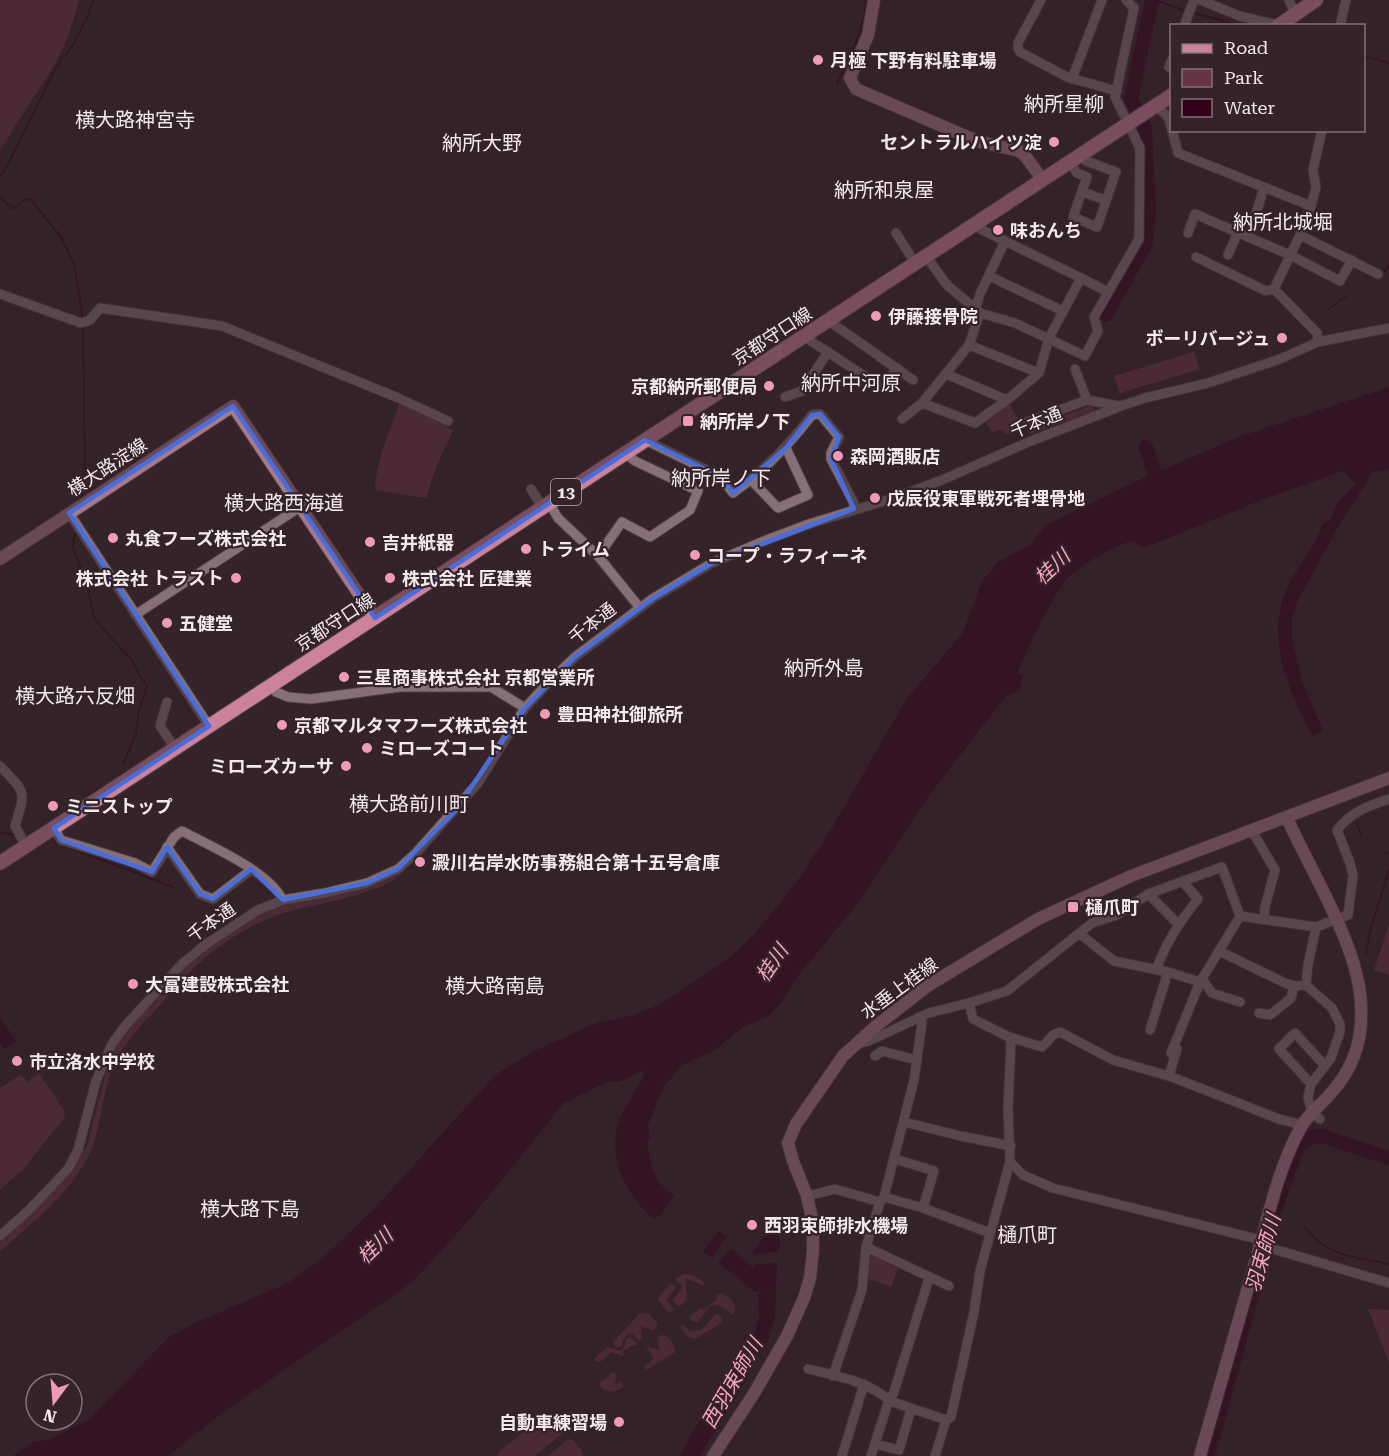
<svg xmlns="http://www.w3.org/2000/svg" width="1389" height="1456" font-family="'Roboto Serif','Noto Sans JP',serif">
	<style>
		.green { fill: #673346 }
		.water { fill: #330119 }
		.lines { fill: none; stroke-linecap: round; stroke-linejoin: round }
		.stream { stroke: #330119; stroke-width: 2 }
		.river { stroke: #330119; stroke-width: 14 }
		.street-casing { stroke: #4f4145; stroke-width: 11 }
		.secondary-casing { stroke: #4f4145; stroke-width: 14 }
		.primary-casing { stroke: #4f4145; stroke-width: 16 }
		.street { stroke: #867077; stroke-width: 9 }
		.secondary { stroke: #a9798a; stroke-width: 12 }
		.primary { stroke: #cc819d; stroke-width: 14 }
		.marked { fill: none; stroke: #486ddc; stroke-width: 4.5; stroke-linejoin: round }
		.poi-dot { fill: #ef9ab8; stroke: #342329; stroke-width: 2 }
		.labels { text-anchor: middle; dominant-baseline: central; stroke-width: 4.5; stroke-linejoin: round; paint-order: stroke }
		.shield { fill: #342329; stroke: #baadb1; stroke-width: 1.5 }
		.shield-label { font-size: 16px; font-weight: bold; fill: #f4e8eb }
		.poi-label { font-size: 18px; font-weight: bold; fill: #f4e8eb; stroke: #342329; text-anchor: start }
		.street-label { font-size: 18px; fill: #f4e8eb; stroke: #342329 }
		.neighbourhood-label { font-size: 20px; fill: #f4e8eb; stroke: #342329 }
		.water-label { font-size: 20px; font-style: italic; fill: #f9a3c1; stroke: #342329 }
	</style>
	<rect width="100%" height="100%" fill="#342329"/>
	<!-- green -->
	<g class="green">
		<path d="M0,0h79c-6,22 -13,45 -25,65 -17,29 -37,56 -54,86z"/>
		<path d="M1194,352l6,17 -80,24 -6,-17z"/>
		<path d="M400,402l53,28 -17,37 -10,31 -51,-8c1,-30 15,-59 25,-88z"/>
		<path d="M1009,404l14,22 -2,3 -15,6 -4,-6 -10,3 -8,-12z"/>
		<path d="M1093,405l2,6 -65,23 -3,-6z"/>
		<path d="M408,864c-8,30 -108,41 -136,53 -24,9 -46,24 -66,40 -16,14 -30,30 -44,46 -19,21 -41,41 -51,69 -10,28 -10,61 -24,87 -20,37 -57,65 -87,93v-9c31,-30 65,-59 87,-97l22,-85 13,-25 71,-76 22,-20 47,-29 105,-26z"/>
		<path d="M1389,925v50l-15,-5z"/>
		<path d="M39,1073l26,39 -1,6 -40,50 -24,22v-102l21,-13 6,7z"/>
		<path d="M873,1255l25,13 -7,19 -25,-9 2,-21z"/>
		<path d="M684,1274c8,0 18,4 21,12l-20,-8 2,22 -8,7 -7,-6 11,-14 -8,-8z"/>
		<path d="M670,1283l6,4 -10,13 8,9 -5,4 -10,-12 -1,-3z"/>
		<path d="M721,1293l12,8 2,9 -2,5c-20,-15 -20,-14 -35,7l-8,-2v-4l11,-8 2,2 15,-11 -2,-3z"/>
		<path d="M1368,1309l21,1v52z"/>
		<path d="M640,1313l9,1 8,9v3l-3,5 -13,-5 1,13 -2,2 -7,-7c-11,-1 -8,7 -13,13h-5l-2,-5z"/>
		<path d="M716,1314l5,2 2,6 -28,17 -7,-2 -8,-11 2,-1 9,6 10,-1z"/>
		<path d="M661,1335c7,0 15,10 14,17l-29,18 -2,-4 10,-7 -8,-13 13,4 -1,-13z"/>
		<path d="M631,1337l6,7 -3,2 -2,-1 -9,6 1,4 -2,1 -11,-4 -11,10 -5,-1v-3l12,-11 14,4 3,-3 3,-10z"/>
		<path d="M613,1372l4,4 -3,6 2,2 5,-3 2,6c-8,5 -13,7 -22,1l-1,-5z"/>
		<path d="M544,1418c9,0 14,3 20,9l-1,6 -29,23h-37l2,-4 39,-32z"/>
		<path d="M568,1439l5,1 10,12v4h-35z"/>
	</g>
	<!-- water -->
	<g class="water">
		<path d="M1389,387v82l-16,3 -32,50 -44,80 -5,18v18l9,40 22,53 -11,5c-25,-50 -50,-102 -21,-156 11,-19 26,-36 31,-56l9,-5 5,-15 20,-20 -13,-13 -79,28 -120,49 -13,-7c-22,8 -42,19 -60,34 -18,17 -42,73 -54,98l6,3 -4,15 -13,5 -76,98 -71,108 -66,80 -7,15 -18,20 -24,9 -29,24 -33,15 -19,23 -15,37 2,11 -3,9 6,26 8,13 13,12 -15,21 -2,-1 -3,3c-27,-22 -46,-59 -36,-95 5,-16 19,-35 27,-50l-3,-3 -22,11h-12l-16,7 -28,14 -88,109 -63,70 -190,130 -55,44h-155l20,-14 15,-2 41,-21 80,-82 26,-14 93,-40 36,-26 53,-51 118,-131 41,-25 60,-27 38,-8 27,-11 67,-45 25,-23 43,-53 36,-55 75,-130 56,-65 19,-52 17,-20 31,-16 16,-20 93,-45 102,-44z"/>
		<path d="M0,1017l16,24 -12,8 -4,-7z"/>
		<path d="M775,1223l3,3 2,22 -3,4 -26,2z"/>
		<path d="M719,1231l7,6 -14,20 -9,-5z"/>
		<path d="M731,1249l23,19v-4l23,-1 -2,55 -8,25h-4l-5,11h-2l-10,22 2,1 -48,79h-20l12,-23 62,-98 5,-17 -1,-24 3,-2h-6l-37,-30z"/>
	</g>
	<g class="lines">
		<!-- stream -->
		<g class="stream">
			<path d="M1155,0l31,11"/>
			<path d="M1192,12l48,14"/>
			<path d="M1364,56l25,7"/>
			<path d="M837,85c11,-26 28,-55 29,-85"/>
			<path d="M0,176l5,-6 50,-101 18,-24 14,-27 6,-18"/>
			<path d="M0,197l13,12 12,-10 6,1 30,37 13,26 9,56"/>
			<path d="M1382,275l7,-10"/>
			<path d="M1328,310l18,-14"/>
			<path d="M81,499l4,-22 -2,-152"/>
			<path d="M76,528l-3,19 14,38 7,32 8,11 30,32 6,13 9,13 -8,24 -3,24 -13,31"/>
			<path d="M1357,823l5,14"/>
			<path d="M0,833l17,2"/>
			<path d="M54,842l119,45"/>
			<path d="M1385,852l4,1"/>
			<path d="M1366,954l5,-27 18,-57"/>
			<path d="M1304,1226c23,31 50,31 85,38"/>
		</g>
		<!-- river -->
		<g class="river">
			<path d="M1106,315l40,-72 3,-32 -4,-83 -14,-29 21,-99"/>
			<path d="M1146,447l8,26 15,11"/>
			<path d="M1273,1216l25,-70 13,-9 11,-1 67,22"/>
			<path d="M1208,1456l48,-175"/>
		</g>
		<defs>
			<g id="street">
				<path d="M1041,0l-23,43v5l2,4 47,25 50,14"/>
				<path d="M1200,0l40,16 38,9"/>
				<path d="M1289,0l6,14"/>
				<path d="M1184,26l10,-26"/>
				<path d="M1340,26l6,-26"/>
				<path d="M1172,59l-3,8 3,2"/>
				<path d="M1072,79l30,-79"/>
				<path d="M1155,105l13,12 4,13"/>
				<path d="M1172,130l6,23 133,53"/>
				<path d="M1070,163l7,10 10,4 -14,40 24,10 19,-55 -30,-11 -5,-7"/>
				<path d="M1082,192l24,8"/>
				<path d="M1254,220l10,-32"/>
				<path d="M972,225l109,53 -32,60 -10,35 -32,27 -32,23 -53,-20 47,-58 11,-32"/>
				<path d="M896,233l19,30"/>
				<path d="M1188,233l7,-19 95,41 50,26 12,-21"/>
				<path d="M1300,235l78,39"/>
				<path d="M1228,255l10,-23"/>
				<path d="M926,256l21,29 33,28 35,10 70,33 13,-25 -4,-14 45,-78 1,-91 -25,-51 19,-89 -8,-8"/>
				<path d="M1196,257l70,34 8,-2"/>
				<path d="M989,276l74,35"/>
				<path d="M1081,278l27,14"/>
				<path d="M0,294l81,29 9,-3 10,-12 122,18 174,71 52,24"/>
				<path d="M975,310l5,-16 25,-53"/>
				<path d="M829,321l84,59"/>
				<path d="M803,336l80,52 14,-20"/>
				<path d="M1318,342l-1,-9 -43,-44 26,-54 11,-29 5,-19 -3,-17 9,-40"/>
				<path d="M969,345l70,28"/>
				<path d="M1075,369l12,31"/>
				<path d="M946,374l61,26"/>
				<path d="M785,397l17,-6 26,-39"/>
				<path d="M902,419l20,-16"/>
				<path d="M1027,422l60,-22 32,6"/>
				<path d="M645,440l76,37 12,16c31,-22 56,-48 79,-78l8,-1 19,23 -8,16v6l23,44v6"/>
				<path d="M751,480l27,28 30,-13 -22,-47"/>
				<path d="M531,489l12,19"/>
				<path d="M549,503l9,15 40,38 42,52"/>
				<path d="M69,513l140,213"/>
				<path d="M598,556l24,-34 28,15 40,-27 8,-19 -63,-30 -10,-8"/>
				<path d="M135,615l165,-108"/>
				<path d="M270,686l6,6 12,5 23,2 89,-12h91l34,21"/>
				<path d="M167,702l-7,24 15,22"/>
				<path d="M0,766c26,27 26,24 15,60l11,20"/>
				<path d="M54,828l7,12 74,23 17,9 22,-35 8,-6c30,16 85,39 101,69"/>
				<path d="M1252,831l23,39 -10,37 -1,12"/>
				<path d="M167,847l33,47 13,5 38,-29"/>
				<path d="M1148,894l30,30"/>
				<path d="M1316,927l-8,38 -2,20 26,23 8,16v8l-9,26 -20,26 -3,13 4,16 8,6"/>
				<path d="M1080,934l34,27 54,11"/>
				<path d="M1157,968c9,-26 23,-47 41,-69l-15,-17"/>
				<path d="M1202,979l10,14 28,9"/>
				<path d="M1306,985l-12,1 -9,-3 -66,-32 21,-35 76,11 32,-12 5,-40 -3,-12 -13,-33c14,-18 31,-24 52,-31"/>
				<path d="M1259,1013l11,2 21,-17 3,-12"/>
				<path d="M1150,1030l18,-58 32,10"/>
				<path d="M1009,1037l33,10 11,-12 7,-3 53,28 59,17 107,42 23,6"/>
				<path d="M859,1043l10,-2 60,-28 40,-10 38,-12 85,-68 25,-8 31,-21 74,-27 18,49"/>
				<path d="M1171,1053l29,-71 19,-31"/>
				<path d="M875,1056l7,-5 35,9"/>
				<path d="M1169,1076l8,-27"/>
				<path d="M1311,1084l-32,-35 16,-16 30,33"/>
				<path d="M904,1122l57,14 50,10"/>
				<path d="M1010,1162l13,13 30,13 208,52"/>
				<path d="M807,1196l28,-7 45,13"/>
				<path d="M884,1197l39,11 11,-37 -39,-12"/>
				<path d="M923,1208l67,25"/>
				<path d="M0,1236l29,-26 39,-41 10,-19 18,-69 16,-37 13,-18 57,-62 23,-19 53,-35 25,-10 42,-7 42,-10 31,-14 18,-16 62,-70 47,-75 23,-25 27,-26 77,-58 60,-36 52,-22 45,-17 85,-26 48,-18 89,-39 90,-35 24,-8 63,-15 72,-24 38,-17 71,-14"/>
				<path d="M1260,1245l129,38"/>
				<path d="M866,1247l83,39"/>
				<path d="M808,1369c28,7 60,12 82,32l56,19"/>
				<path d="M833,1376l29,-86 4,-43 14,-45 4,-5 30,-117 8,-57 -3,-6"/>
				<path d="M875,1444l24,6 12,-41"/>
				<path d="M842,1456l22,-72"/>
				<path d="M871,1456l16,-50 7,-14 35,-114"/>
				<path d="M935,1456l11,-36 5,-3 23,-105 6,-41 30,-109 -2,-53 3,-68 -2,-4 -36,-18 -4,-16"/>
			</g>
			<g id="secondary">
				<path d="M874,0l-6,35 -18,43 6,11 121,52 42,10 7,6 16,22"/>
				<path d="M0,559l233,-153 142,212"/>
				<path d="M713,1456l40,-61 34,-59 17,-38 6,-20 3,-27v-28l-6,-27 -14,-35 -5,-18 8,-19 47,-68 33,-30 53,-41 109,-66 93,-43 258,-98"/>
				<path d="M1200,1456c19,-67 38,-134 57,-200 12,-43 22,-90 44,-129 7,-13 20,-22 30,-34 22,-24 32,-54 30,-87 -1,-58 -50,-134 -74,-188"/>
			</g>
			<g id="primary">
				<path d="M1278,26l38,-26"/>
				<path d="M0,863l1172,-768"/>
			</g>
		</defs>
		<!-- street casing -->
		<use href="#street" class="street-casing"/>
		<!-- secondary casing -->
		<use href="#secondary" class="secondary-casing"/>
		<!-- primary casing -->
		<use href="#primary" class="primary-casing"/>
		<!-- street -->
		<use href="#street" class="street"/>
		<!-- secondary -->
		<use href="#secondary" class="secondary"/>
		<!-- primary -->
		<use href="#primary" class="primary"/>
	</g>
	<!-- marked area -->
	<path d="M0 0H1389V1456H0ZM233,406l142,212 270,-178 76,37 12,16 53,-45 26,-33 8,-1 19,23 -8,22 23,50 -142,54 -60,36 -77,58 -50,51 -69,102 -58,59 -31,14 -84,17 -32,-31 -38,30 -13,-5 -33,-47 -15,25 -91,-32 -7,-12 155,-102 -140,-213z" fill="#342329" fill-opacity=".55" fill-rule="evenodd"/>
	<path class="marked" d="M233,406l142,212 270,-178 76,37 12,16 53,-45 26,-33 8,-1 19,23 -8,22 23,50 -142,54 -60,36 -77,58 -50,51 -69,102 -58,59 -31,14 -84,17 -32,-31 -38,30 -13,-5 -33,-47 -15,25 -91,-32 -7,-12 155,-102 -140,-213z"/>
	<!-- markers -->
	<g class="poi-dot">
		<circle cx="818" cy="60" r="6"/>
		<circle cx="1054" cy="142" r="6"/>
		<circle cx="998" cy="230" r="6"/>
		<circle cx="876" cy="316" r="6"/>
		<circle cx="1282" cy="338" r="6"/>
		<circle cx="769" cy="386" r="6"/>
		<rect x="682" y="415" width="12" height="12" rx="3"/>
		<circle cx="838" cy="456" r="6"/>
		<circle cx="875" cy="498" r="6"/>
		<circle cx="113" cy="538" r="6"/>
		<circle cx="370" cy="542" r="6"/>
		<circle cx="526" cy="549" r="6"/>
		<circle cx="695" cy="555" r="6"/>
		<circle cx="236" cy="578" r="6"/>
		<circle cx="390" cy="578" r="6"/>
		<circle cx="167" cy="623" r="6"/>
		<circle cx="344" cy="677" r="6"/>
		<circle cx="545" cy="714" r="6"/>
		<circle cx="282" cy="725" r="6"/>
		<circle cx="367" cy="748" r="6"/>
		<circle cx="346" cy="766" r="6"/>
		<circle cx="53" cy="806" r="6"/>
		<circle cx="420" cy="862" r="6"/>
		<rect x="1067" y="901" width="12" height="12" rx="3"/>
		<circle cx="133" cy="984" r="6"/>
		<circle cx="17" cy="1061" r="6"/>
		<circle cx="752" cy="1225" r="6"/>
		<circle cx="619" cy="1422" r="6"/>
	</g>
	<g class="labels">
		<!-- shield labels -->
		<rect class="shield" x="551" y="479" width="30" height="26" rx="4.5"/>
		<g class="shield-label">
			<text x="566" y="492">13</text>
		</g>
		<!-- poi labels -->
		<g class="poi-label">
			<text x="830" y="60">月極 下野有料駐車場</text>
			<text x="1042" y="142" text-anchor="end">セントラルハイツ淀</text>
			<text x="1010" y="230">味おんち</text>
			<text x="888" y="316">伊藤接骨院</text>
			<text x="1270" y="338" text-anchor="end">ボーリバージュ</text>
			<text x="757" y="386" text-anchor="end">京都納所郵便局</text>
			<text x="700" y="421">納所岸ノ下</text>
			<text x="850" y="456">森岡酒販店</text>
			<text x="887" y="498">戊辰役東軍戦死者埋骨地</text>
			<text x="125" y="538">丸食フーズ株式会社</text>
			<text x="382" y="542">吉井紙器</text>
			<text x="538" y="549">トライム</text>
			<text x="707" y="555">コープ・ラフィーネ</text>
			<text x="224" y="578" text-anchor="end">株式会社 トラスト</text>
			<text x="402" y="578">株式会社 匠建業</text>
			<text x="179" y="623">五健堂</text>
			<text x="356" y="677">三星商事株式会社 京都営業所</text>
			<text x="557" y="714">豊田神社御旅所</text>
			<text x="294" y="725">京都マルタマフーズ株式会社</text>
			<text x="379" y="748">ミローズコート</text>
			<text x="334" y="766" text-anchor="end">ミローズカーサ</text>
			<text x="65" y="806">ミニストップ</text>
			<text x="432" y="862">澱川右岸水防事務組合第十五号倉庫</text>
			<text x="1085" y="907">樋爪町</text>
			<text x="145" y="984">大富建設株式会社</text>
			<text x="29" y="1061">市立洛水中学校</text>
			<text x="764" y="1225">西羽束師排水機場</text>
			<text x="607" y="1422" text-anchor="end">自動車練習場</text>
		</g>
		<!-- street labels -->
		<g class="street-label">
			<text transform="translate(772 336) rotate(-33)">京都守口線</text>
			<text transform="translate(1036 422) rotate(-22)">千本通</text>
			<text transform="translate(107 467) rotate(-33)">横大路淀線</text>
			<text transform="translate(335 622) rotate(-33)">京都守口線</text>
			<text transform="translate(592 623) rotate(-38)">千本通</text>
			<text transform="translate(211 922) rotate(-35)">千本通</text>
			<text transform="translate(899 988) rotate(-36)">水垂上桂線</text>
		</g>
		<!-- neighbourhood labels -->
		<g class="neighbourhood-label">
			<text x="1064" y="104">納所星柳</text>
			<text x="135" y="120">横大路神宮寺</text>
			<text x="482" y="143">納所大野</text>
			<text x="884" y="190">納所和泉屋</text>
			<text x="1283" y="222">納所北城堀</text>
			<text x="851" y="383">納所中河原</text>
			<text x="721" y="478">納所岸ノ下</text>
			<text x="284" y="503">横大路西海道</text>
			<text x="824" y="668">納所外島</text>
			<text x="75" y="696">横大路六反畑</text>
			<text x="409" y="804">横大路前川町</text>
			<text x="495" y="986">横大路南島</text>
			<text x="250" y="1209">横大路下島</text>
			<text x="1027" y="1235">樋爪町</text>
		</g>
		<!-- water labels -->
		<g class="water-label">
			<text transform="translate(1052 567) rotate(-43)">桂川</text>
			<text transform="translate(772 963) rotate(-56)">桂川</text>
			<text transform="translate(375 1246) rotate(-44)">桂川</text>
			<text transform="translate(1263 1253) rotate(-74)">羽束師川</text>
			<text transform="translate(732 1383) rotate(-60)">西羽束師川</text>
		</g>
	</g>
	<!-- legend -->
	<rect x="1170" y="24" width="195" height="108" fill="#342329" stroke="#817277" stroke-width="1.5"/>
	<rect x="1182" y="44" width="30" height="9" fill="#cc819d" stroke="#817277" stroke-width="1.5"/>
	<text x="1224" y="54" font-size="18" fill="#f4e8eb">Road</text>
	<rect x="1182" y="69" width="30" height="18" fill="#673346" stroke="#817277" stroke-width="1.5"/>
	<text x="1224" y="84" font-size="18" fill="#f4e8eb">Park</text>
	<rect x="1182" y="99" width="30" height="18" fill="#330119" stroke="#817277" stroke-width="1.5"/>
	<text x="1224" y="114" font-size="18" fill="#f4e8eb">Water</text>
	<!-- north arrow -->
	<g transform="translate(54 1402) rotate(196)"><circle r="28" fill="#342329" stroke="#817277" stroke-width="1.5"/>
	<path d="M0-4.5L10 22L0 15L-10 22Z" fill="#ef9ab8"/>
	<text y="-9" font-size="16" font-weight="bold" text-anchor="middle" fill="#f4e8eb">N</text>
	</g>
</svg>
